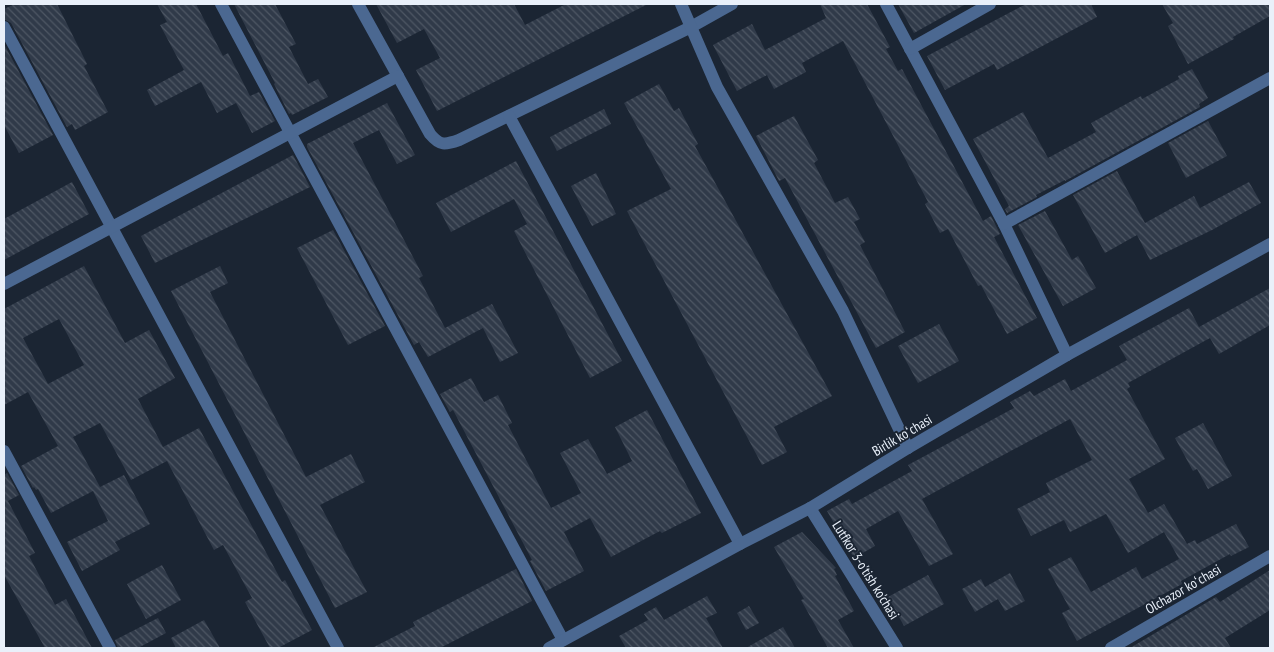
<svg xmlns="http://www.w3.org/2000/svg" width="1274" height="652" font-family="'PT Sans Narrow',sans-serif">
	<style>
		.building { fill: url(#building-back-hatch); fill-rule: evenodd }
		.lines { fill: none; stroke-linecap: round; stroke-linejoin: round }
		.minor { stroke: #4b6891; stroke-width: 12 }
		.labels { text-anchor: middle; dominant-baseline: central; stroke-width: 4; stroke-linejoin: round; paint-order: stroke }
		.street-label { font-size: 14px; fill: #e9f0fa; stroke: #1b2533 }
	</style>
	<defs>
		<pattern id="building-back-hatch" width="6" height="6" patternUnits="userSpaceOnUse" patternTransform="scale(1.25)"><rect width="6" height="6" fill="#303a49"/><path d="M-1 5l2 2M0 0l6 6M5-1l2 2" fill="none" stroke="#4e5764"/></pattern>
	</defs>
	<rect width="100%" height="100%" fill="#1b2533"/>
	<!-- building -->
	<g class="building">
		<path d="M15,4h42l30,60 -3,2 24,46 -33,18 -3,-6 -5,3 -56,-104 -7,-4v-10z"/>
		<path d="M157,4h39l27,52 5,-3 22,43 9,-4 16,29 -23,12 -16,-30 -19,10 -16,-31 -46,24 -8,-16 37,-20 -24,-45 7,-3z"/>
		<path d="M234,4h41l21,40 -7,3 19,37 10,-5 10,18 -36,18 -1,-2 -2,1 -15,-30 1,-1z"/>
		<path d="M376,4h138l11,21 41,-21h82l-211,107 -21,-41 24,-12 -16,-29 -27,14z"/>
		<path d="M820,4h47l23,43 -4,2 12,22 4,-2 81,152 8,-5 9,18 -6,3 43,81 -30,16 -26,-49 -3,1 -30,-57 -8,4 -15,-29 3,-2 -85,-161 -41,22 4,9 -32,17 -7,-14 -30,16 -24,-46 39,-21 13,26 61,-32z"/>
		<path d="M898,4h68l-52,29z"/>
		<path d="M1026,4h65l6,13 -100,53 -3,-6 -49,26 -18,-34z"/>
		<path d="M1162,4h108v12l-37,21 1,2 -46,25 -20,-38 5,-3z"/>
		<path d="M4,44l49,91 -34,18 -15,-28z"/>
		<path d="M1192,69l16,29 -9,6 1,3 -135,74v-1l-29,15 1,2 -30,16 -2,-4 4,-3 -36,-67 50,-27 25,46 48,-26 -5,-9 50,-27 1,3 37,-20 -1,-3z"/>
		<path d="M659,84l15,27 5,-3 19,36 -3,2 137,250 -58,31 13,25 -25,13 -135,-254 44,-22 -47,-86z"/>
		<path d="M387,103l28,52 -18,9 -18,-34 -26,13 70,133 -4,2 26,50 47,-24 26,49 -18,9 -17,-34 -55,29 -9,-15 -5,3 -107,-198v-3z"/>
		<path d="M604,109l7,15 -54,27 -7,-14z"/>
		<path d="M794,116l24,44 -4,3 21,40 13,-6 12,22 -6,3 11,20 -5,3 45,87 -29,16 -91,-170 -6,3 -23,-45z"/>
		<path d="M1208,121l19,35 -41,22 -18,-35z"/>
		<path d="M293,155l17,32 -155,76 -14,-27z"/>
		<path d="M516,161l106,200 -32,17 -76,-147 13,-7 -13,-25 -63,33 -15,-29z"/>
		<path d="M1117,171l28,52 49,-27 6,12 49,-26 12,21 -49,27 -62,30 -13,-25 -32,18 -32,-58z"/>
		<path d="M596,173l20,41 -24,12 -21,-40z"/>
		<path d="M72,182l17,32 -85,46v-41z"/>
		<path d="M1045,211l27,49 6,-4 18,32 -33,18 -45,-81z"/>
		<path d="M333,230l52,96 -37,19 -51,-97z"/>
		<path d="M84,266l41,77 24,-13 26,48 -37,21 25,48 36,-19 83,154 3,-2 27,50 -34,18h-8l-25,-46 7,-4 -29,-53 -9,5 -47,-89 -36,19 -31,-57 -27,14 27,50 24,-12 26,49 -35,18 5,8 -38,21 -15,-29 41,-21 -15,-30 -42,22 -13,-24 -2,1 -2,-3 -1,1 -12,-22 37,-20 -30,-54 -24,13v-96zM59,319l25,46 -36,19 -25,-46z"/>
		<path d="M220,266l8,17 -18,9 96,185 45,-23 14,28 -45,23 47,87 -32,16 -164,-317z"/>
		<path d="M1270,288v37l-51,29 -9,-16 -82,45 2,4 -3,2 38,70 -36,20 19,34 16,-9 23,40 8,-4 2,4 39,-20 13,23 -18,9 -1,-2 -49,27 1,3 -105,57 -15,-28 8,-4 -22,-40 23,-12 20,35 45,-25 6,12 37,-20 -15,-27 -36,21 -22,-39 -36,18 -6,-12 -33,16 -14,-27 33,-17 -4,-9 46,-23 -22,-41 -148,80 31,55 -24,12 -31,-55 -32,18 9,17 -21,12 -27,-47 22,-12 3,5 60,-33 -4,-6 106,-57 -4,-6 20,-11 4,5 31,-17 6,12 56,-31 -8,-14 70,-38 10,19z"/>
		<path d="M939,324l20,37 -41,22 -20,-37z"/>
		<path d="M471,378l13,24 14,-7 14,28 -4,2 43,83 30,-15 -21,-40 28,-14 19,35 25,-13 -17,-34 32,-17 54,103 -39,20 -2,-2 -49,26 -21,-39 -26,14 20,39 -38,20 -16,-30 2,-1 -79,-150 -3,2 -10,-18z"/>
		<path d="M1203,423l29,53 -24,13 -11,-20 -4,2 -18,-33z"/>
		<path d="M7,473l12,22 -11,6 27,52 -6,3 26,49 11,-6 26,49h-47l-41,-73v-100z"/>
		<path d="M802,532l34,36 -2,1 3,6 -2,1 19,35 -16,9 16,28h-26l-27,-48 3,-1 -30,-52z"/>
		<path d="M162,565l19,35 -35,19 -19,-35z"/>
		<path d="M516,569l16,32 -92,47h-68l43,-22 -2,-4z"/>
		<path d="M1270,570v40l-45,28 6,10h-101l86,-51 4,5z"/>
		<path d="M1010,573l15,28 -20,10 -7,-12 -23,13 -13,-23 19,-10 4,8z"/>
		<path d="M928,575l16,29 -40,22 -16,-29z"/>
		<path d="M707,596l10,17 -11,5 17,30h-97l-7,-12 29,-16 -4,-6 12,-7 8,13z"/>
		<path d="M749,606l10,17 -13,7 -9,-17z"/>
		<path d="M158,618l8,15 -28,15h-20l-3,-8z"/>
		<path d="M204,620l16,28h-44l-5,-10z"/>
		<path d="M783,627l12,21h-49z"/>
	</g>
	<g class="lines">
		<!-- minor -->
		<g class="minor">
			<path d="M221,4l342,636"/>
			<path d="M358,4l72,130c10,12 15,11 29,6l232,-113 41,-23"/>
			<path d="M681,4l36,83 126,224 65,137"/>
			<path d="M886,4l118,220 63,131"/>
			<path d="M4,27l334,621"/>
			<path d="M910,49l80,-45"/>
			<path d="M509,116l231,428"/>
			<path d="M1004,224l266,-146"/>
			<path d="M4,284l394,-208"/>
			<path d="M4,451l106,197"/>
			<path d="M810,508l87,140"/>
			<path d="M549,648l191,-104 70,-36 98,-60 159,-93 203,-111"/>
			<path d="M1111,648l159,-92"/>
		</g>
	</g>
	<g class="labels">
		<!-- street labels -->
		<g class="street-label">
			<text transform="translate(902 435) rotate(-31)">Birlik koʻchasi</text>
			<text transform="translate(866 570) rotate(58)">Lutfkor 3-o'tish ko'chasi</text>
			<text transform="translate(1183 589) rotate(-30)">Olchazor koʻchasi</text>
		</g>
	</g>
	<!-- border -->
	<rect width="1274" height="652" fill="none" stroke="#e9f0fa" stroke-width="10"/>
</svg>
